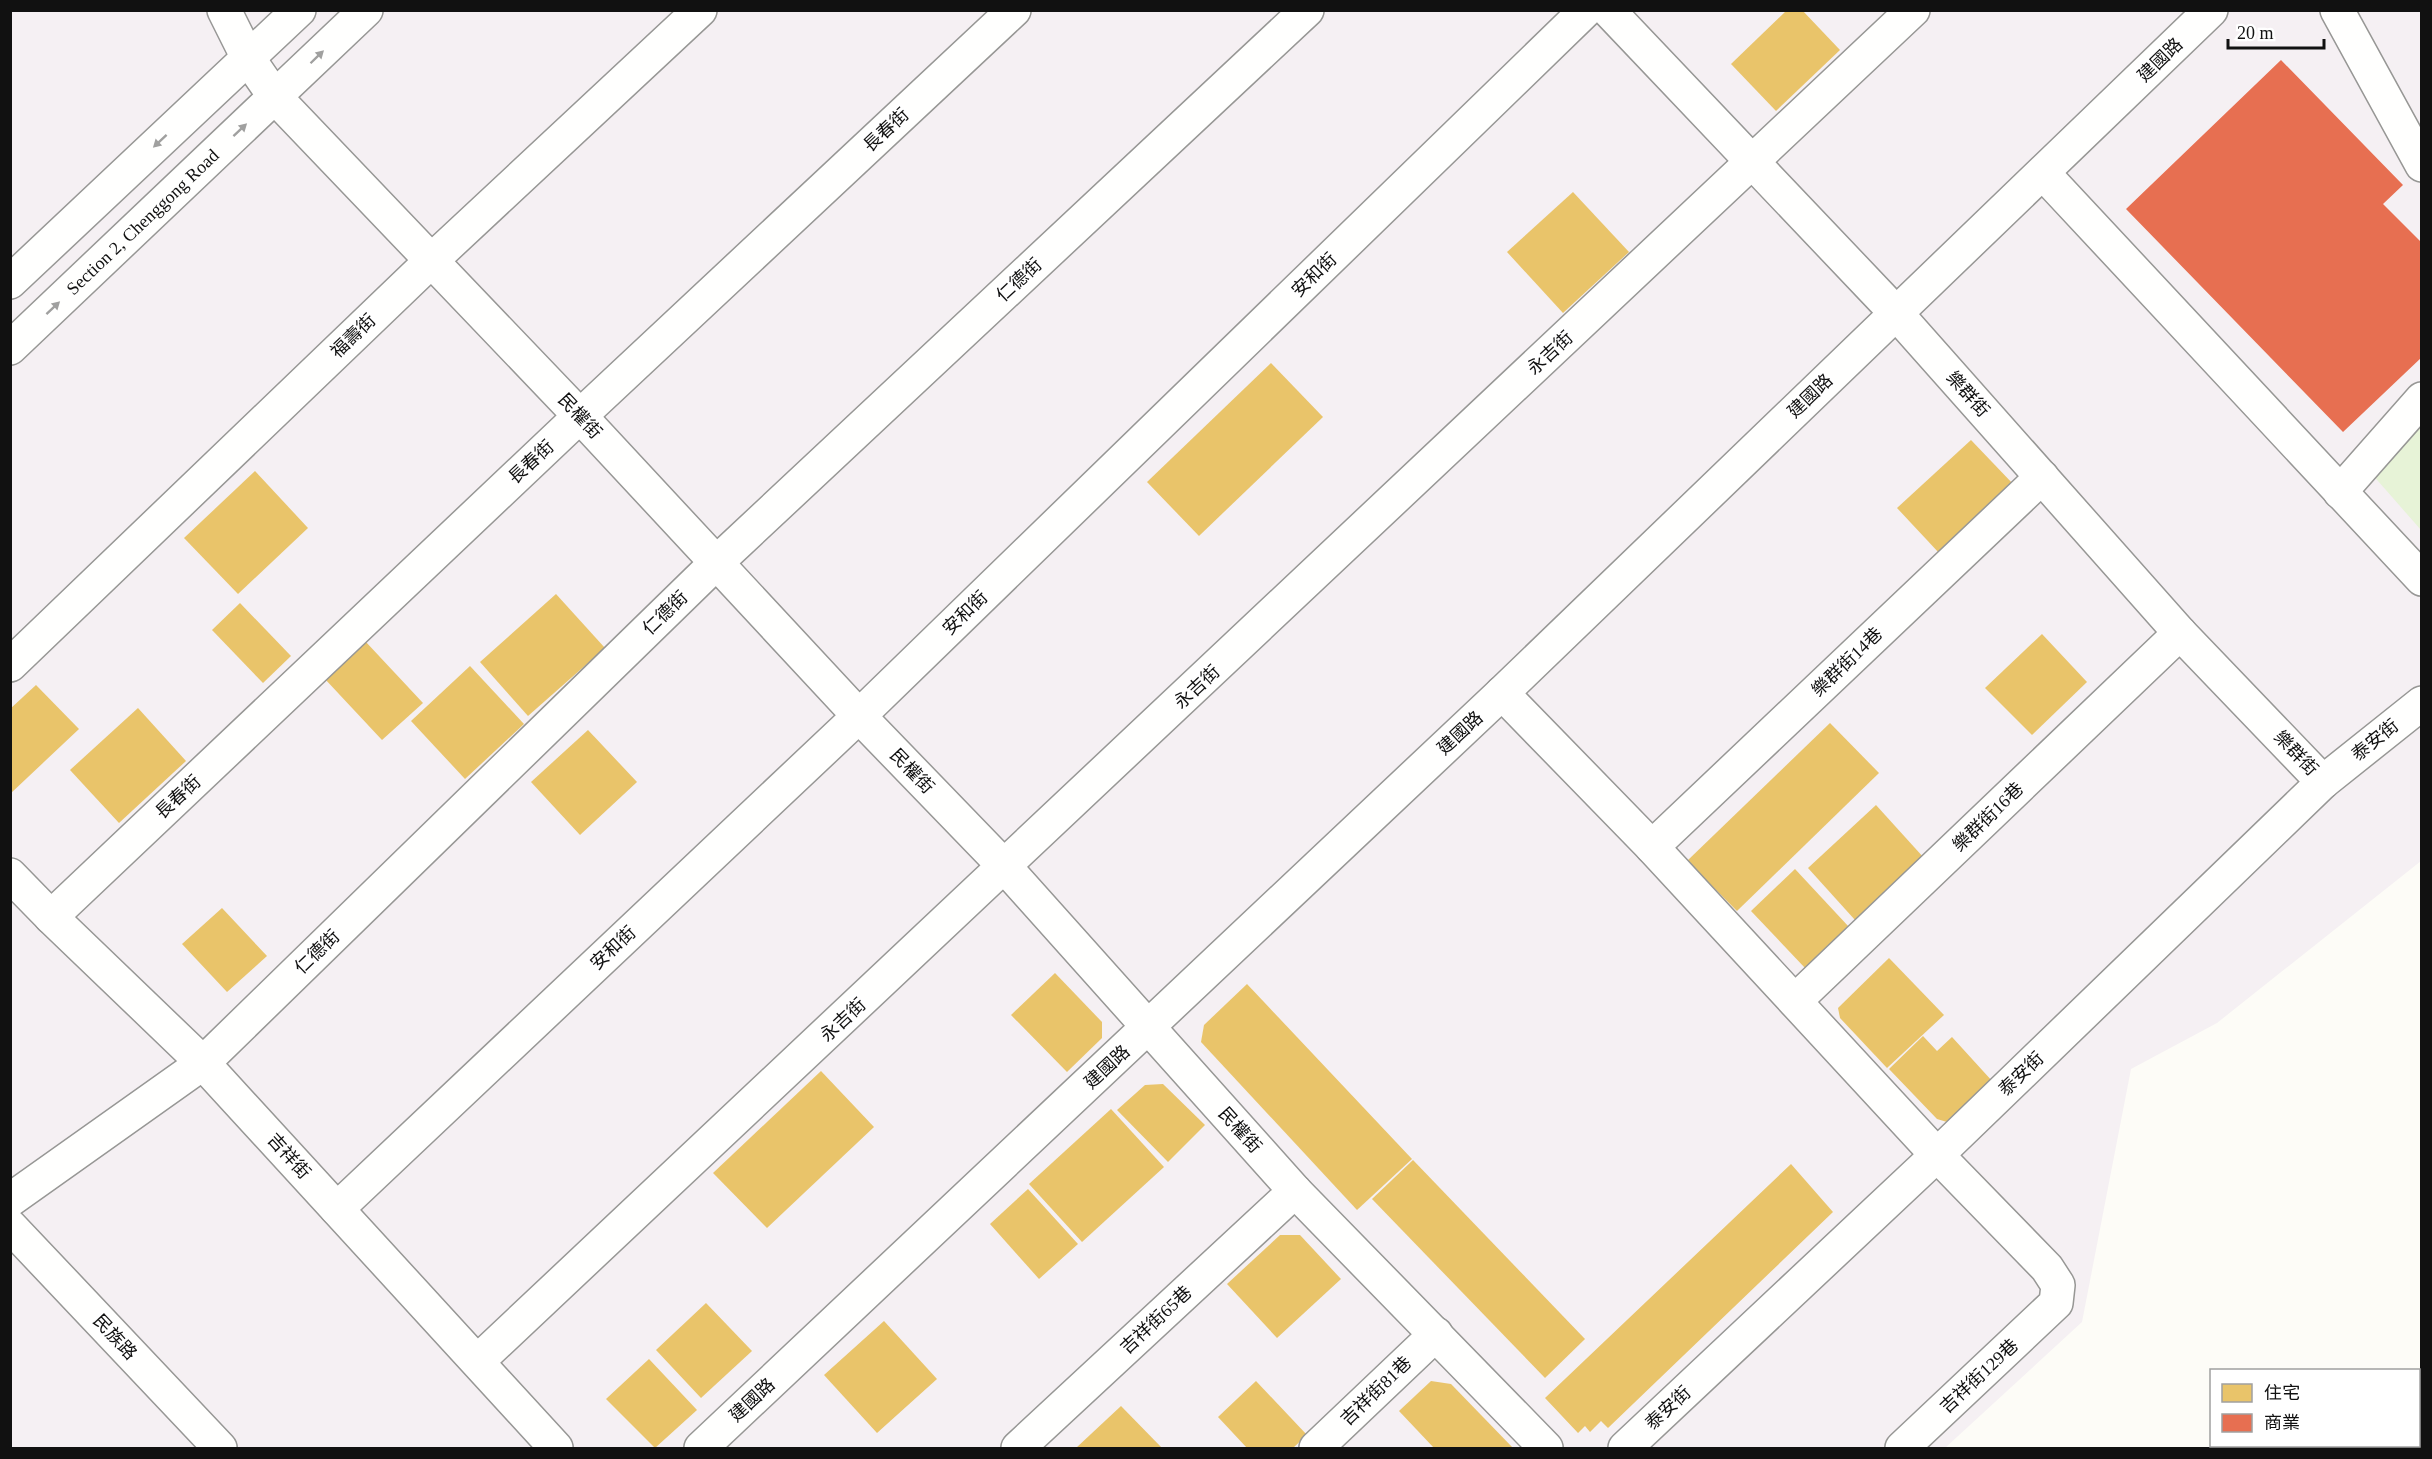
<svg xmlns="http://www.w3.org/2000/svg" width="2432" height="1459" font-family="'Times New Roman','Noto Sans TC',serif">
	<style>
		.industrial { fill: #f5f0f3 }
		.green { fill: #e7f3d7 }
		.homes { fill: #e9c46a }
		.shops { fill: #e76f51 }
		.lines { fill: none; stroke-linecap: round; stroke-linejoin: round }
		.minor-casing { stroke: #979795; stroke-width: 36 }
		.minor { stroke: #fffffe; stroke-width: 33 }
		.oneway { fill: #a0a09f }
		.labels { text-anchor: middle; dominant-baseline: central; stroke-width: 6; stroke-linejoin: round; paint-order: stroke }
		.street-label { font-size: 18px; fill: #111; stroke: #fff }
	</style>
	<rect width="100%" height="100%" fill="#fdfcf7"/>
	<!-- industrial -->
	<path class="industrial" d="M10,11h2411v850l-204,162 -86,46 -49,253 -137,126h-1934z"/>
	<!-- green -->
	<path class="green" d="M2421,418v112l-50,-57z"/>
	<!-- homes -->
	<g class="homes">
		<path d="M1787,10h15l38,40 -64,61 -45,-47z"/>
		<path d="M1573,192l56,60 -66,61 -56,-61z"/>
		<path d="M1271,363l52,54 -124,119 -52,-54z"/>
		<path d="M1971,440l43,45 -74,69 -43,-46z"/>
		<path d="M255,471l53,57 -70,66 -54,-56z"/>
		<path d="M556,594l49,54 -77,68 -48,-54z"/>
		<path d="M240,603l51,53 -28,27 -51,-53z"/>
		<path d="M2042,634l45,48 -55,53 -47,-47z"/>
		<path d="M365,641l58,62 -41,37 -58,-62z"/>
		<path d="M470,666l54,58 -59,55 -54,-58z"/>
		<path d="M36,685l43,44 -69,65v-85z"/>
		<path d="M138,708l48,53 -67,62 -49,-53z"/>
		<path d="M1830,723l49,50 -142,138 -50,-50z"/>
		<path d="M588,730l49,52 -57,53 -49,-53z"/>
		<path d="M1876,805l48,53 -69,62 -47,-52z"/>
		<path d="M1795,869l54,58 -44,41 -54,-57z"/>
		<path d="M222,908l45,48 -40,36 -45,-48z"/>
		<path d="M1889,958l55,57 -57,53 -47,-50 -2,-10z"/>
		<path d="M1055,973l47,49v16l-35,34 -56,-57z"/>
		<path d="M1247,984l165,175 -55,51 -156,-168 3,-17z"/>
		<path d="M1923,1036l14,15 15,-14 41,45 -46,40 -10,-3 -48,-50z"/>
		<path d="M821,1071l53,56 -107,101 -54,-55z"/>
		<path d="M1163,1084l42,41 -37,37 -51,-52 28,-25z"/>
		<path d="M1111,1109l53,58 -82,75 -53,-58z"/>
		<path d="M1413,1160l172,179 -40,39 -173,-179z"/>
		<path d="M1791,1164l42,48 -225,216 -7,-7 -11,11 -5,-6 -7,7 -33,-35z"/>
		<path d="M1028,1189l50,55 -39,35 -49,-55z"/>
		<path d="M1280,1235h20l41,44 -64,59 -50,-54z"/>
		<path d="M706,1303l46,48 -51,47 -45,-48z"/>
		<path d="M884,1321l53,58 -60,54 -53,-58z"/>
		<path d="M649,1359l48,51 -42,38 -49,-49z"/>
		<path d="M1256,1381l51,54 -14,13h-46l-29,-31z"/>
		<path d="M1431,1381l20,3 62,64h-79l-35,-37z"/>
		<path d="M1121,1406l41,42h-86z"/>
	</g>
	<!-- shops -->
	<path class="shops" d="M2281,60l122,125 -20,19 39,39v114l-79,75 -217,-223z"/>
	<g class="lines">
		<defs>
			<g id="minor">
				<path d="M224,10l24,48 27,39 305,319 279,300 146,151 290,324 251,257"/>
				<path d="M1608,10l288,303 284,320 143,149"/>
				<path d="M2337,10l85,155"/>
				<path d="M2043,173l379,406"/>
				<path d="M10,282l289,-272"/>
				<path id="s1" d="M10,348l356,-338"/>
				<path d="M2340,492l82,-93"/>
				<path d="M10,665l421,-404 269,-251"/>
				<path d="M1502,693l150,154 285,308 110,113 11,17 -2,18 -154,145"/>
				<path d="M1652,847l390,-370"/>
				<path d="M10,875l41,42 152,146 353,385"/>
				<path d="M51,917l529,-501 434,-406"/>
				<path d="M1795,1001l385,-368"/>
				<path d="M10,1200l193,-137 513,-500 591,-553"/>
				<path d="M337,1209l522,-493 727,-706"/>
				<path d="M10,1226l210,222"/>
				<path d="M478,1361l1435,-1351"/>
				<path d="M701,1448l801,-755 709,-683"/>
				<path d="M1018,1448l277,-257"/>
				<path d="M1316,1448l120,-114"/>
				<path d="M1625,1448l312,-293 386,-373 99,-79"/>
			</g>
		</defs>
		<!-- minor casing -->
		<use href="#minor" class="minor-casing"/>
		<!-- minor -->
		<use href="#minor" class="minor"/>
	</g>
	<!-- one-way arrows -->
	<defs><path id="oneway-solid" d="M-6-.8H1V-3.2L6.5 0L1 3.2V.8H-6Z" transform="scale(1.5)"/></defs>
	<g class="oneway">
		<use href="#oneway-solid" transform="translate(317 57) rotate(-44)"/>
		<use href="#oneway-solid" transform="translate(240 130) rotate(-43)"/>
		<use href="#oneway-solid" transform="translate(160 141) rotate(137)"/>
		<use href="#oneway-solid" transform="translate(53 308) rotate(-43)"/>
	</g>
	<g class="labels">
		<!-- street labels -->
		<g class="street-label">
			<text transform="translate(2160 60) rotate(-44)">建國路</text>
			<text transform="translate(886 130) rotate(-43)">長春街</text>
			<text stroke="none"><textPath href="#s1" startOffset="183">Section 2, Chenggong Road</textPath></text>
			<text transform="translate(1314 275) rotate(-44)">安和街</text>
			<text transform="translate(1019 280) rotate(-43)">仁德街</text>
			<text transform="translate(353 336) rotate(-44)">福壽街</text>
			<text transform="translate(1550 353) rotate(-43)">永吉街</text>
			<text transform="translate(1968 394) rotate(48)">樂群街</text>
			<text transform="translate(1810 396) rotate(-44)">建國路</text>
			<text transform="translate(580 416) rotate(47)">民權街</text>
			<text transform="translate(531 462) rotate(-43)">長春街</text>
			<text transform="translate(665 613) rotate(-44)">仁德街</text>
			<text transform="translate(965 613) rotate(-44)">安和街</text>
			<text transform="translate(1847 662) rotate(-44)">樂群街14巷</text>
			<text transform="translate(1197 687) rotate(-43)">永吉街</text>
			<text transform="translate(1460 733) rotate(-43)">建國路</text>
			<text transform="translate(2375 740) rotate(-39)">泰安街</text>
			<text transform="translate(2296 753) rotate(46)">樂群街</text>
			<text transform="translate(912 771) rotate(46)">民權街</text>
			<text transform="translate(178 797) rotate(-43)">長春街</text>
			<text transform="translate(1988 817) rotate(-44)">樂群街16巷</text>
			<text transform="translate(613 948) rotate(-43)">安和街</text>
			<text transform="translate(317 952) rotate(-44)">仁德街</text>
			<text transform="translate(843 1020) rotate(-43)">永吉街</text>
			<text transform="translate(1107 1067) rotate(-43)">建國路</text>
			<text transform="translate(2021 1074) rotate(-44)">泰安街</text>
			<text transform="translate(1240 1130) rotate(48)">民權街</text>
			<text transform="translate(289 1156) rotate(48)">吉祥街</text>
			<text transform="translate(1156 1320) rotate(-43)">吉祥街65巷</text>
			<text transform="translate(115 1337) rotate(47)">民族路</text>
			<text transform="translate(1979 1376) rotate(-43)">吉祥街129巷</text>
			<text transform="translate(1376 1391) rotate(-44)">吉祥街81巷</text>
			<text transform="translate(752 1400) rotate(-43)">建國路</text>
			<text transform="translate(1668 1408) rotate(-43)">泰安街</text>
		</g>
	</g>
	<!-- border -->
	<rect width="2432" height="1459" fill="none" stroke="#111111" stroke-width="24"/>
	<!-- legend -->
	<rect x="2210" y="1369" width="210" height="78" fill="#ffffff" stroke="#a0a0a0" stroke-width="1.5"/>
	<rect x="2222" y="1384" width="30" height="18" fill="#e9c46a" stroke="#a0a0a0" stroke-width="1.5"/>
	<text x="2264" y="1399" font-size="18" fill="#111111">住宅</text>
	<rect x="2222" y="1414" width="30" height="18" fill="#e76f51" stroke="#a0a0a0" stroke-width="1.5"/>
	<text x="2264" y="1429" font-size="18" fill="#111111">商業</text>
	<!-- scale -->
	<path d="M2228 39v9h96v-9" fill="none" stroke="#111111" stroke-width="3"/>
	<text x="2237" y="39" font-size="18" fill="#111111" stroke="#ffffff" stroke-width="4.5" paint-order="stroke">20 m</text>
</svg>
